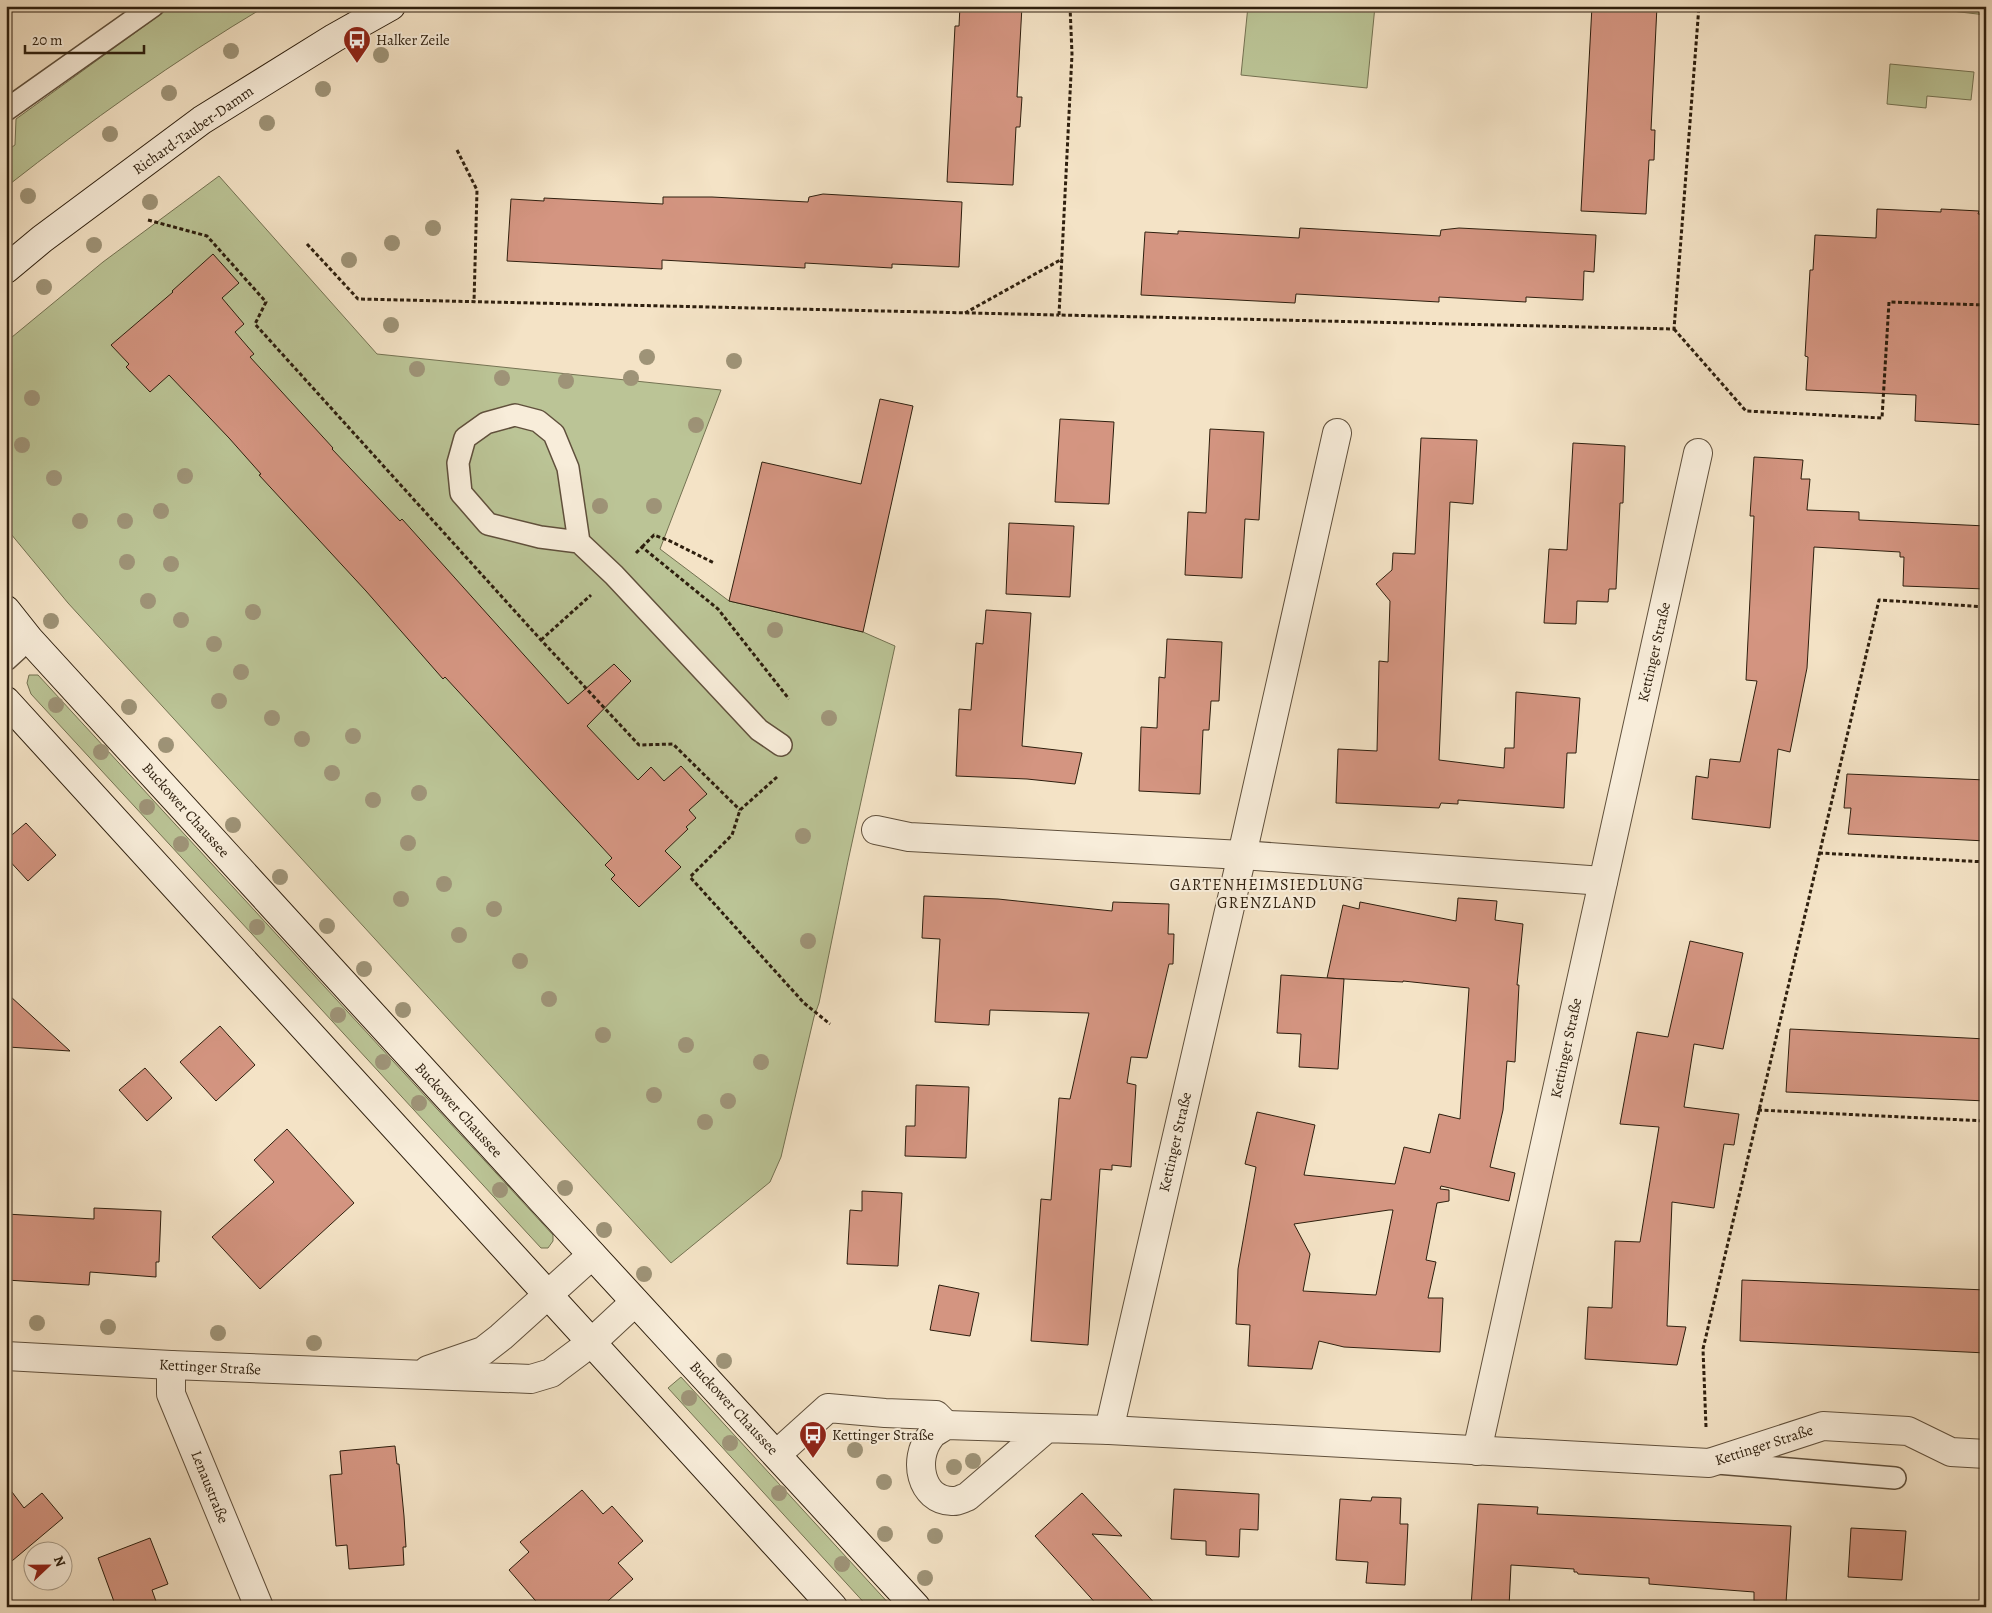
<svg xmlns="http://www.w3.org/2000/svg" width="1992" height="1613" font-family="Alegreya,serif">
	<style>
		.green { fill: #bbc496; stroke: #747252 }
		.building { fill: #d49581; stroke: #2e1f0e; fill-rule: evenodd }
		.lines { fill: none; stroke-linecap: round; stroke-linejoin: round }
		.lane-casing { stroke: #60503c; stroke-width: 24 }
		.street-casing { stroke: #60503c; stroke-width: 30 }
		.secondary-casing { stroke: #2e1f0e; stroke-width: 30 }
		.path { stroke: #2e1f0e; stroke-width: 3; stroke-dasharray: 4 2.5; stroke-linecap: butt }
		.lane { stroke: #f8edda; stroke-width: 21 }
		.street { stroke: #f8edda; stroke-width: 28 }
		.secondary { stroke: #f8edda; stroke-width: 28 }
		.tree { fill: #9e9377 }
		.labels { text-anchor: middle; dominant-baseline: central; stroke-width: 4; stroke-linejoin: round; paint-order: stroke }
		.poi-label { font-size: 15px; fill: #2e1f0e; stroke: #f8edda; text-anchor: start }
		.street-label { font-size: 15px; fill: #2e1f0e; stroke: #f8edda }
		.neighbourhood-label { font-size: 16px; letter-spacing: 1px; fill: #2e1f0e; stroke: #f8edda }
	</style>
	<rect width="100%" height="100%" fill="#f4e3c6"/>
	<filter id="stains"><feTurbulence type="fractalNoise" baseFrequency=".004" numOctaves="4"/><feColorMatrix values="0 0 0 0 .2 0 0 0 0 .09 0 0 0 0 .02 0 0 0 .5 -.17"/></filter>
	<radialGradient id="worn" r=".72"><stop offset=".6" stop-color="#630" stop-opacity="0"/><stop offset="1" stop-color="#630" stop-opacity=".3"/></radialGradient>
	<!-- green -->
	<g class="green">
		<path d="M172,6h94c-91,54 -177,116 -260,181v-36l9,-6 1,-26z"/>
		<path d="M1248,6h127l-8,82 -126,-13z"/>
		<path d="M1908,6h78v9z"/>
		<path d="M1890,64l84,8 -3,28 -44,-4 -1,12 -39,-4z"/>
		<path d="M219,176l158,178 344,36 -61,159 69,52 134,31 32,14 -47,215 -29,142 -5,14 -33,140 -11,25 -99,81 -603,-660 -62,-75v-186l97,-80z"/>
		<path d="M29,675h9l515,560v6l-5,7h-7l-510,-554 -4,-11z"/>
		<path d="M681,1377l211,230h-24l-200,-219z"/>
	</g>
	<!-- building -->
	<g class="building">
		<path d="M960,6h62l-5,91h5l-2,30h-4l-3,58 -66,-3 8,-156h4z"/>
		<path d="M1592,6h65l-6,124h4l-1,30h-5l-3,54 -65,-3z"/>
		<path d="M823,194l139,8 -3,65 -67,-3v4l-87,-5v5l-143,-8v9l-155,-8 4,-62 33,2v-3l119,6v-7h49l96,5 1,-5z"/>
		<path d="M1877,209l64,3v-3l38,2 -1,3h8v211l-71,-4 1,-26 -110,-5 2,-33 -3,-1 5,-86h3l2,-35 61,3z"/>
		<path d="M1300,228l140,8 1,-6 18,-2 137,7 -2,37 -10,-1 -1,29 -57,-3v5l-87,-5v5l-143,-8 -1,9 -154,-8 4,-63 33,2v-3l121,7z"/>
		<path d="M213,254l26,29 -17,15 22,26 -9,8 19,22 -4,3 83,91 -1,1 68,72 2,-2 166,185 46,-40 17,17 -44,45 51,54 13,-13 13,14 17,-15 26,28 -18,16 7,8 -10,9 2,2 -23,22 16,16 -42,40 -28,-28 4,-4 -10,-10 7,-7 -167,-181 -2,2 -77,-88 -107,-116 2,-1 -32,-36 -60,-63 -19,17 -24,-25 3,-3 -18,-19 62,-53 -1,-1z"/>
		<path d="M880,399l33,7 -50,226 -134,-31 33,-139 99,22z"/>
		<path d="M1060,419l54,3 -5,82 -54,-2z"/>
		<path d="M1210,429l54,3 -5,88 -14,-1 -3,59 -57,-3 3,-63 18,1z"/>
		<path d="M1421,438l56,2 -4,64 -23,-2 -11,258 65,8 1,-20h9l2,-56 64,6 -4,55h-9l-3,55 -106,-8v4l-17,-1 -2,5 -103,-5 2,-54 39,2 2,-90 9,1 2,-61 -14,-17 16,-14 1,-17 22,1z"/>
		<path d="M1573,443l52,3 -2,57h-3l-4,86h-7l-1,13 -31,-1 -1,23 -32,-1 5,-74 18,1z"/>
		<path d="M1754,457l49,3 -2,19h9l-3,31 52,2v8l127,6v63l-83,-3 1,-29h-4v-5l-86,-5 -7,121 -17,84 -12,-3 -8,79 -78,-9 4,-43 12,2 2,-19 30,3 17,-81 -11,-1 8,-164h-4z"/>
		<path d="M1009,523l65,3 -4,71 -64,-3z"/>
		<path d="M986,610l45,3 -9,133 60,7 -7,31 -48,-5 -71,-3 3,-67 12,1 5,-67 7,1z"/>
		<path d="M1167,639l55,3 -3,59h-8l-2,29h-6l-3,64 -61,-3 2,-64 16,1 2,-51 6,1z"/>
		<path d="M1847,774l139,6v61l-138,-7 3,-26h-7z"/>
		<path d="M26,823l30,32 -28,26 -22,-24v-17z"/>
		<path d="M924,896l74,3 114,12 1,-9 56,2 -1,30h6l-1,30h-4l-22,94 -16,-1 -4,26 9,2 -5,82 -19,-2v5l-12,-1 -12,176 -57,-4 10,-142 10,1 8,-102 11,1 19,-86 -99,-3 -1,15 -54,-3 5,-83 -18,-1z"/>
		<path d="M1458,898l39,3 -2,19 28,4 -6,61h2l-4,77 -8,-1 -4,49 -13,57 25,6 -6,28 -68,-15 -1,3 9,1v11l-12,2 -11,57 10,2 -8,36h15l-3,54 -96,-5 -25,-6 -7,28 -64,-3 2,-41 -14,-1 2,-55 18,-102 -11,-3 12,-52 58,13 -11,50 91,9 9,-37 26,6 9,-39 21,5 9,-131 -66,-7v1l-76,-4 16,-73 16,4 1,-7 96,19zM1389,1210h4l-17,85 -73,-4 7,-37 -16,-30z"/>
		<path d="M1690,941l53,12 -20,96 -29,-5 -10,63 55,7 -5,31 -10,-1 -10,64 -42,-6 -5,124 19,1 -9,38 -92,-6 3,-52 24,1 3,-67 25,1 19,-115 -39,-3 17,-92 31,5z"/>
		<path d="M1281,975l63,4 -6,90 -39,-2 2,-33 -24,-1z"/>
		<path d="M10,996l60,55 -62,-4z"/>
		<path d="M220,1026l35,39 -39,36 -36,-39z"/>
		<path d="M1790,1029l196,10v62l-200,-9z"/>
		<path d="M145,1068l27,30 -25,23 -28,-31z"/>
		<path d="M916,1085l53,2 -3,71 -61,-2 1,-30h9z"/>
		<path d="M287,1129l67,74 -94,86 -48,-52 62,-55 -20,-22z"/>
		<path d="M862,1191l40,2 -4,73 -51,-2 3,-54 12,1z"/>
		<path d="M94,1208l67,3 -2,51h-3v15l-66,-5 -1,13 -83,-5v-66l88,5z"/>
		<path d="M1742,1280l244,10v63l-246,-12z"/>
		<path d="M939,1285l40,8 -9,43 -40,-6z"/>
		<path d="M395,1446l2,18h2l5,52 2,31h-3l1,18 -55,4 -2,-24 -11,1 -6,-71 12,-1 -2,-23z"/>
		<path d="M6,1484l18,24 18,-15 21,25 -57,48z"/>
		<path d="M1174,1489l85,5 -1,36 -18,-1 -1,28 -33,-2v-14l-35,-2z"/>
		<path d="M582,1490l21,24 9,-8 31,35 -25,22 15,16 -32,28h-60l-32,-37 20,-18 -9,-10z"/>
		<path d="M1082,1493l40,43 -30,-2 66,73h-59l-64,-71z"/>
		<path d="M1372,1497l29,1 -1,26h8l-3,61 -39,-2 2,-21 -32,-2 4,-61 31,2z"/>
		<path d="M1478,1504l60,3 -1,7 254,12 -5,77 -32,-2v-9l-105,-8v-6l-71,-4 -1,-2h-3v-3l-63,-4 -2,42h-38z"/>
		<path d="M1851,1528l55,3 -4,49 -54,-3z"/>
		<path d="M150,1538l18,46 -16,6 6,17h-42l-18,-49z"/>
	</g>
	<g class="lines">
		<defs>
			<g id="lane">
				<path d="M6,110l147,-104"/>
				<path d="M579,542l-39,-5 -52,-13 -27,-31 -3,-30 7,-25 21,-15 29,-8 23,6 16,13 14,34 11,74 35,33 145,155 22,15"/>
				<path d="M6,660l23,-21"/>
				<path d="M1717,1463l178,15"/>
			</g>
			<g id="street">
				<path d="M876,830l33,7 333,18 361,26"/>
				<path d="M6,1356l165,9 360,14 20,-6 5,-4 36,-27 43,-40"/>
				<path d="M171,1365v29l88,213"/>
				<path d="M428,1370l55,-19 18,-14 91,-82"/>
				<path d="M1046,1429l-79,68c-4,1 -10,5 -15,4 -32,-1 -39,-42 -22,-64 3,-5 11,-8 16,-12l163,5 600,33 114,-37 85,5 43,21 35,2"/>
				<path d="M1109,1430l133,-575 95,-422"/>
				<path d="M1477,1451l221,-998"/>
				<path d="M777,1454l51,-46 57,5 51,2 10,10"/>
			</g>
			<g id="secondary">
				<path d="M6,269l36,-30 160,-119 132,-82 57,-32"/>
				<path d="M6,610l23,29 510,558 377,410"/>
				<path d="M6,701l827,906"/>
			</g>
		</defs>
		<!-- lane casing -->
		<use href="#lane" class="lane-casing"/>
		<!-- street casing -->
		<use href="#street" class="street-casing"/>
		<!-- secondary casing -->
		<use href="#secondary" class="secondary-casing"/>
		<!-- path -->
		<g class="path">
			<path d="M1070,6l2,48 -13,261 615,14 25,-323"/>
			<path d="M457,150l20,40 -3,112"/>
			<path d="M148,220l59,16 59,66 -11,22 286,316 98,105 34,-1 67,66"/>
			<path d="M307,244l51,55 701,16"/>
			<path d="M965,313l97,-54"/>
			<path d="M1674,329l72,82 136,7 7,-116 97,3"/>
			<path d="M642,547l12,-12 16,6 44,22"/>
			<path d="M636,553l6,-6 76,62 71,90"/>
			<path d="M541,640l50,-45"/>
			<path d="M777,777l-37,33 -8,25 -42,42 114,126 26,21"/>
			<path d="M1819,853l167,9"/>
			<path d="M1758,1110l228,11"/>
			<path d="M1706,1427l-3,-78 176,-749 107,7"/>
		</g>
		<!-- lane -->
		<use href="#lane" class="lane"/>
		<!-- street -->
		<use href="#street" class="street"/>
		<!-- secondary -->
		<use href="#secondary" class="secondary"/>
	</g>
	<!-- trees -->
	<g class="tree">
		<circle cx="231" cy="51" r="8"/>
		<circle cx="381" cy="55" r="8"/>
		<circle cx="323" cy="89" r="8"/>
		<circle cx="169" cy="93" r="8"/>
		<circle cx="267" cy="123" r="8"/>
		<circle cx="110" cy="134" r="8"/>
		<circle cx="28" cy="196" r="8"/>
		<circle cx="150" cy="202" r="8"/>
		<circle cx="433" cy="228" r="8"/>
		<circle cx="392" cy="243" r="8"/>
		<circle cx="94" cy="245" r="8"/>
		<circle cx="349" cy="260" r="8"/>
		<circle cx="44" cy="287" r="8"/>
		<circle cx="391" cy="325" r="8"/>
		<circle cx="647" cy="357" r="8"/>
		<circle cx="734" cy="361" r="8"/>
		<circle cx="417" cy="369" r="8"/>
		<circle cx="502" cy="378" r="8"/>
		<circle cx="631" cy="378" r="8"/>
		<circle cx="566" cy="381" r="8"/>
		<circle cx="32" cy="398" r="8"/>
		<circle cx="696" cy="425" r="8"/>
		<circle cx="22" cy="445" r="8"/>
		<circle cx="185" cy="476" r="8"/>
		<circle cx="54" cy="478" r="8"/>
		<circle cx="600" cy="506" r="8"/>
		<circle cx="654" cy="506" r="8"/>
		<circle cx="161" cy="511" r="8"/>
		<circle cx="80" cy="521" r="8"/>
		<circle cx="125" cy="521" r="8"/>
		<circle cx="127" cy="562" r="8"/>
		<circle cx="171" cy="564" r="8"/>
		<circle cx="148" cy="601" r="8"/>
		<circle cx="253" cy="612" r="8"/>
		<circle cx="181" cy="620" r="8"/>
		<circle cx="51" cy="621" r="8"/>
		<circle cx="775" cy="630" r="8"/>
		<circle cx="214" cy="644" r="8"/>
		<circle cx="241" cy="672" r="8"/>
		<circle cx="219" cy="701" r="8"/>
		<circle cx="56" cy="705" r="8"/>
		<circle cx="129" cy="707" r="8"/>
		<circle cx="272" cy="718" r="8"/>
		<circle cx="829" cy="718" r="8"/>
		<circle cx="353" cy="736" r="8"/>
		<circle cx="302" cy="739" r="8"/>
		<circle cx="166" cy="745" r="8"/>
		<circle cx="101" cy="752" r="8"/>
		<circle cx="332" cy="773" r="8"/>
		<circle cx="419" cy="793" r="8"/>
		<circle cx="373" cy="800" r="8"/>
		<circle cx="147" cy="807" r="8"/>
		<circle cx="233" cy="825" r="8"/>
		<circle cx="803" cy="836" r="8"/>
		<circle cx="408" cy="843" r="8"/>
		<circle cx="181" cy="844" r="8"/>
		<circle cx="280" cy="877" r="8"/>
		<circle cx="444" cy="884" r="8"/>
		<circle cx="401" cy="899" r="8"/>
		<circle cx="494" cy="909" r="8"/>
		<circle cx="327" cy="926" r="8"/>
		<circle cx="257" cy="927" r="8"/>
		<circle cx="459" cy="935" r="8"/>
		<circle cx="808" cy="941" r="8"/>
		<circle cx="520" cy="961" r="8"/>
		<circle cx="364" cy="969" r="8"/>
		<circle cx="549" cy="999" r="8"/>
		<circle cx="403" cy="1010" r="8"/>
		<circle cx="338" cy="1015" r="8"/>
		<circle cx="603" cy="1035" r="8"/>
		<circle cx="686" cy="1045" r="8"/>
		<circle cx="383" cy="1062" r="8"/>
		<circle cx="761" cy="1062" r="8"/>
		<circle cx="654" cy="1095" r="8"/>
		<circle cx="728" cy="1101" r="8"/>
		<circle cx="419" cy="1103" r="8"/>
		<circle cx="705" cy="1122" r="8"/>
		<circle cx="565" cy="1188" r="8"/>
		<circle cx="500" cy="1190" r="8"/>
		<circle cx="604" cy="1230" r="8"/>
		<circle cx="644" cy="1274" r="8"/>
		<circle cx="37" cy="1323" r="8"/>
		<circle cx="108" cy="1327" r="8"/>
		<circle cx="218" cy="1333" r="8"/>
		<circle cx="314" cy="1343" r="8"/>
		<circle cx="724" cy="1361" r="8"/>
		<circle cx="689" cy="1398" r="8"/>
		<circle cx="730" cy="1443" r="8"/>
		<circle cx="855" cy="1450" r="8"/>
		<circle cx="973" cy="1461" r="8"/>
		<circle cx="954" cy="1467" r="8"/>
		<circle cx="884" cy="1482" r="8"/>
		<circle cx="779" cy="1493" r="8"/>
		<circle cx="885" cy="1534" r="8"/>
		<circle cx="935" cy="1536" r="8"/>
		<circle cx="842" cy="1564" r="8"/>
		<circle cx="925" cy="1578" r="8"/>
	</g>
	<!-- icons -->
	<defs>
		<symbol id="bus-pin" viewBox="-11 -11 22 30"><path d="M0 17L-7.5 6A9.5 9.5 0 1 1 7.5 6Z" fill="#8f2418" stroke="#f8edda"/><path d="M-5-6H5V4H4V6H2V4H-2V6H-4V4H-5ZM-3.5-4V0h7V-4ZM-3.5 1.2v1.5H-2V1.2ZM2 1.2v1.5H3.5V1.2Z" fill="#fff"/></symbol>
	</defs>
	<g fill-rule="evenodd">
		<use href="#bus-pin" x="341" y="24" width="32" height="43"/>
		<use href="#bus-pin" x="797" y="1419" width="32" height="43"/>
	</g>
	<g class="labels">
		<!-- poi labels -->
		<g class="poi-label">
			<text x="376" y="40">Halker Zeile</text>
			<text x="832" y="1435">Kettinger Straße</text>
		</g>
		<!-- street labels -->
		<g class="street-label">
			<text transform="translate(193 130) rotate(-35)">Richard-Tauber-Damm</text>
			<text transform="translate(1654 652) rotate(-77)">Kettinger Straße</text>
			<text transform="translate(186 810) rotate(48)">Buckower Chaussee</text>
			<text transform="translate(1566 1048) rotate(-78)">Kettinger Straße</text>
			<text transform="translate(459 1110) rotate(48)">Buckower Chaussee</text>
			<text transform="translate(1175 1142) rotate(-77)">Kettinger Straße</text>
			<text transform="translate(210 1367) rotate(3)">Kettinger Straße</text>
			<text transform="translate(734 1408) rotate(47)">Buckower Chaussee</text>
			<text transform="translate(1764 1445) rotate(-18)">Kettinger Straße</text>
			<text transform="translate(210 1487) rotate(68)">Lenaustraße</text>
		</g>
		<!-- neighbourhood labels -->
		<g class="neighbourhood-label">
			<text x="1267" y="885">GARTENHEIMSIEDLUNG<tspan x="1267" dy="18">GRENZLAND</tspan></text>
		</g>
	</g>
	<!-- margin -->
	<rect width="1992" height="1613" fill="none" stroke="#f4e3c6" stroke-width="25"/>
	<rect x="8" y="8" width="1977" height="1598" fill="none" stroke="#2e1f0e" stroke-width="2.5"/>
	<rect x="12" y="12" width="1967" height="1588" fill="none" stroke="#2e1f0e"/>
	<!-- north arrow -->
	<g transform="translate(48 1566) rotate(68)"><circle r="24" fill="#f8edda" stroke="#a79b88"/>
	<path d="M0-4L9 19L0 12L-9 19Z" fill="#8f2418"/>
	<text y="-8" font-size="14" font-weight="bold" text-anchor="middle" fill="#2e1f0e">N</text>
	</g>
	<!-- scale -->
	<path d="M25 45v8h119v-8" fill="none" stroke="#2e1f0e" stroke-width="2.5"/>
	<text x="32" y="45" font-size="15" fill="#2e1f0e" stroke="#f8edda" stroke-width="4" paint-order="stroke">20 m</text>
	<rect width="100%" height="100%" filter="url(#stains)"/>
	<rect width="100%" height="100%" fill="url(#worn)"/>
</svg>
